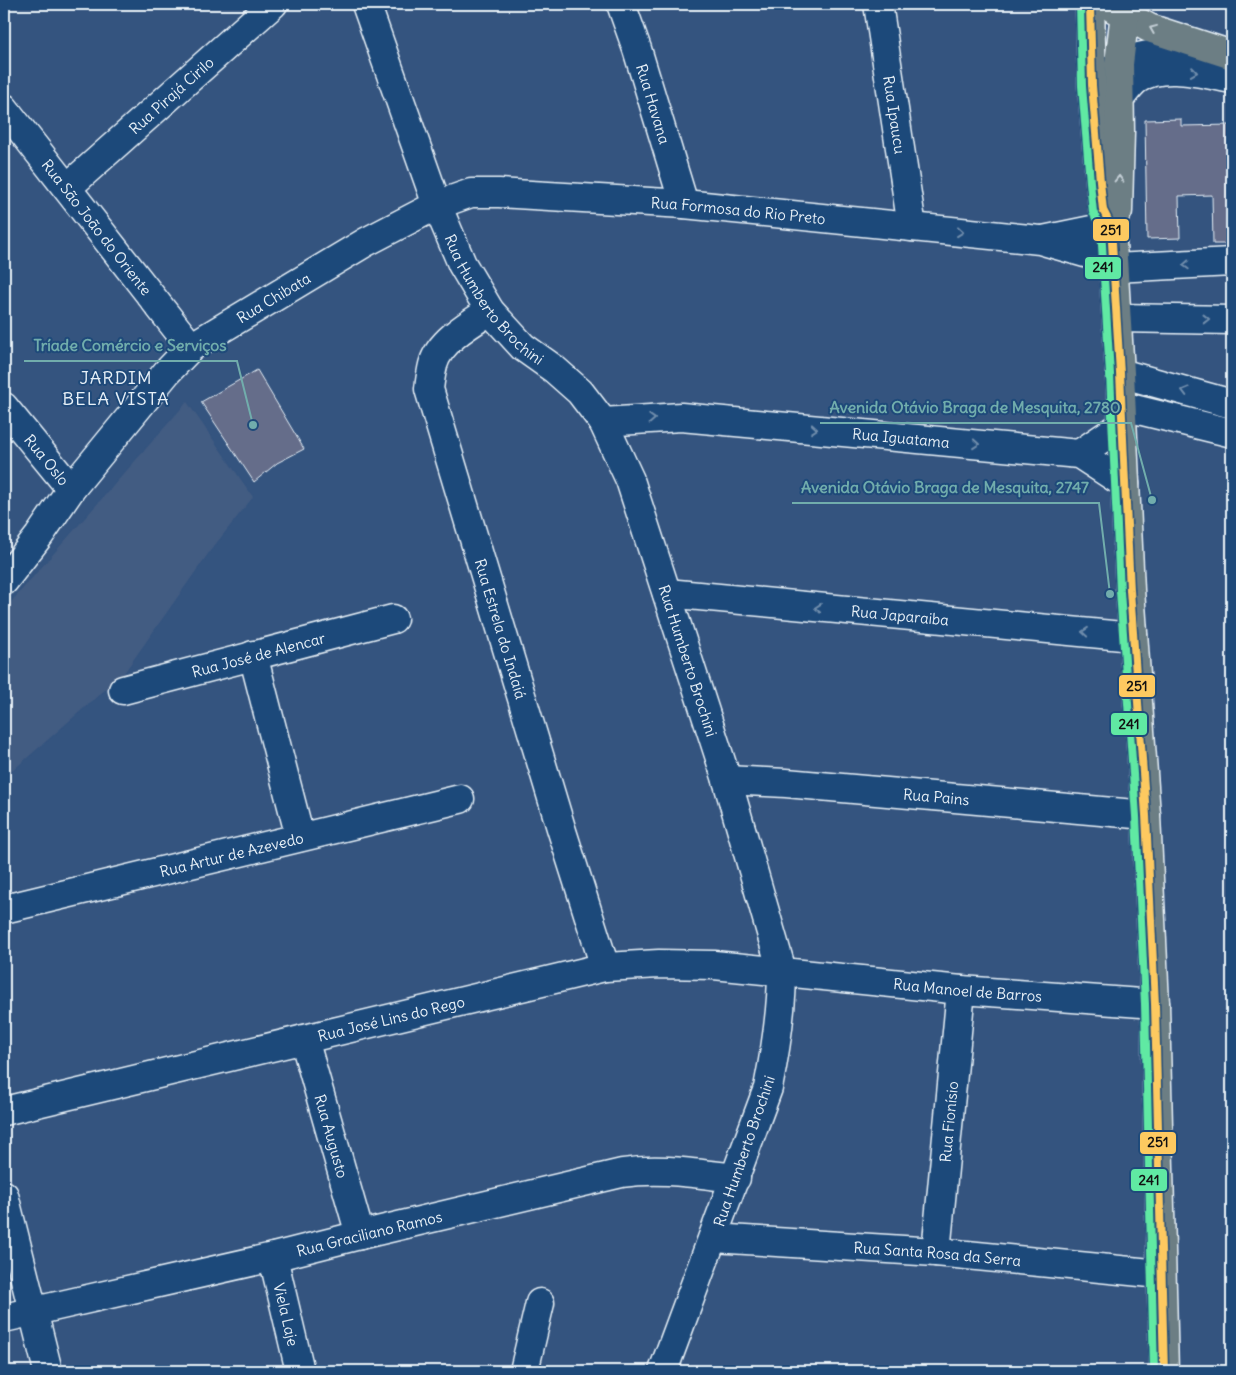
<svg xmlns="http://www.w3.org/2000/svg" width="1236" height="1375" font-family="Delius,sans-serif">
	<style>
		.built { fill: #435c82 }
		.building { fill: #656d8a; stroke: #e8f1f8 }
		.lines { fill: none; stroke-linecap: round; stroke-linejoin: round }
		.minor-casing { stroke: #e8f1f8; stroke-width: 31 }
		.major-casing { stroke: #e8f1f8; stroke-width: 31 }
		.minor { stroke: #1f4a7a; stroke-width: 28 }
		.major { stroke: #6c7e84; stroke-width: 28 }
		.bus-1-casing { stroke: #1f4a7a; stroke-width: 11 }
		.bus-2-casing { stroke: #1f4a7a; stroke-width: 11 }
		.bus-1 { stroke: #fdc960; stroke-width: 8 }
		.bus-2 { stroke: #60e9a3; stroke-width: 8 }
		.oneway { stroke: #c3ced5 }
		.oneway2 { stroke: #6f8dac }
		.labels { text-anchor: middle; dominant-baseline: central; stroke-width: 4; stroke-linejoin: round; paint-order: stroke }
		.street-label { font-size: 15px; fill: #e8f1f8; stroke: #1f4a7a }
		.quarter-label { font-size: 18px; letter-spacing: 1px; fill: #e8f1f8; stroke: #1f4a7a }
		.leader { fill: none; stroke: #71adac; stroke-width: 2 }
		.callout-dot { fill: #71adac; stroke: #1f4a7a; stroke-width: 2 }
		.callout-label { font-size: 16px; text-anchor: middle; font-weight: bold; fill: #71adac; stroke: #1f4a7a; stroke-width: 4; stroke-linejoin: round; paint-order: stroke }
		.line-badge { stroke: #1f4a7a; stroke-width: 2 }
		.pale-badge-label { font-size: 14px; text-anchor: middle; font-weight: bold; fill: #111 }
	</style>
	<rect width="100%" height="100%" fill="#34547f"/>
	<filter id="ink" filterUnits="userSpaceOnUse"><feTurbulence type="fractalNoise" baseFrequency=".02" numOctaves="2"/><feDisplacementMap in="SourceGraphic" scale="10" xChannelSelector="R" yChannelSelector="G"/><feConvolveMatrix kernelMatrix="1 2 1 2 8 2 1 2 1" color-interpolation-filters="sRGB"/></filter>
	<g filter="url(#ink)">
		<!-- built -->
		<path class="built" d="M187,402l66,95 -43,54 -86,122 -120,105v-168z"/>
		<!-- building -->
		<g class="building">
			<path d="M1181,119v7l51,-1v119h-19l-1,-49 -33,1 1,42 -33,1 -2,-119z"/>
			<path d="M257,370l47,79 -27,14 -23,19 -53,-80z"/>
		</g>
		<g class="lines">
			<defs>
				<g id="minor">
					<path id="s1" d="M366,4l71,201 25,59 28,47 33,36 31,22 26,23 23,30 27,58 97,300 55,191c0,40 -6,77 -14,117l-105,283"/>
					<path id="s2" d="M621,4l16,45 47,155"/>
					<path id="s3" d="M878,4l34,223"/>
					<path d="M1101,78c5,-5 12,-11 18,-14 30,-14 63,-13 94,-10"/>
					<path d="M1120,98c5,-6 10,-13 16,-18 25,-19 68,-6 96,-1"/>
					<path id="s4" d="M4,108l187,239"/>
					<path id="s5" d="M68,187l205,-183"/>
					<path d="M1043,240l68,-14"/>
					<path d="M1114,268l118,-6"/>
					<path id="s6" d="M490,311c-19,12 -51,30 -57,54 -2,8 -3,16 -4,24l132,439 44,139"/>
					<path d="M1117,318l115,2"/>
					<path d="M1120,373l112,31"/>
					<path d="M1122,406l110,27"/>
					<path id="s7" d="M4,407l67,82"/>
					<path id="s8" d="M603,422l78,-5 398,37 46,30"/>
					<path d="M1079,454l43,-29"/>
					<path id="s9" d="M4,581l35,-45 32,-47 96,-117 24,-25 175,-105 71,-37 34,-12h28l185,11 356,36 73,21"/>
					<path id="s10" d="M667,593l466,44"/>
					<path d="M253,655l47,182"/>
					<path id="s11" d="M123,690l270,-71"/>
					<path id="s12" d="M727,780l59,3 360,32"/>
					<path id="s13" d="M4,909l456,-110"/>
					<path id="s14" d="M304,1039l56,196"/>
					<path id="s15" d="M4,1111l601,-144 54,-3 55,1 247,25 194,14"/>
					<path d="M4,1195l44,176"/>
					<path id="s16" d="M713,1238l223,14 225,22"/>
					<path id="s17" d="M936,1252l25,-262"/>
					<path id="s18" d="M273,1257l27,114"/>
					<path id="s19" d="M4,1318l269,-61 87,-22 262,-62c39,-6 76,1 114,5"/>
					<path d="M524,1371l16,-68"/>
				</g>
				<g id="major">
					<path d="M1090,4l2,81 8,96 3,29 8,16 9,147 10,217 16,225 9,189 9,367"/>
					<path d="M1113,8l36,20 83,27"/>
					<path d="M1118,211l2,-79 -1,-68 7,-60"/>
				</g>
			</defs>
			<!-- minor casing -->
			<use href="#minor" class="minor-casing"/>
			<!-- major casing -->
			<use href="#major" class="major-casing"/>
			<!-- minor -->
			<use href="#minor" class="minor"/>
			<!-- major -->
			<use href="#major" class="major"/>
			<defs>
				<path id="bus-1" d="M1090,4l2,81 8,96 3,29 8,16 9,147 10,217 16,225 9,189 9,367"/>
				<path id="bus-2" d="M1080,4l2,82 8,96 3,30 8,17 9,145 10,217 16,225 9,188 9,367"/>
			</defs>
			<!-- bus-1 casing -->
			<use href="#bus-1" class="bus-1-casing"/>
			<!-- bus-2 casing -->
			<use href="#bus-2" class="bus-2-casing"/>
			<!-- bus-1 -->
			<use href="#bus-1" class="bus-1"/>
			<!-- bus-2 -->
			<use href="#bus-2" class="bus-2"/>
		</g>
		<!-- one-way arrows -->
		<defs><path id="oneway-chevron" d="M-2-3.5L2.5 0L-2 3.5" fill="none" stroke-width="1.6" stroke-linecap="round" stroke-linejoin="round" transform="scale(1.25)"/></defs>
		<g class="oneway">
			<use href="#oneway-chevron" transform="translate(1153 29) rotate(-158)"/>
			<use href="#oneway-chevron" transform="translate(1119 179) rotate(-89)"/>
		</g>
		<g class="oneway2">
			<use href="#oneway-chevron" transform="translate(1194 72) rotate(8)"/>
			<use href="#oneway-chevron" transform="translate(960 232) rotate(6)"/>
			<use href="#oneway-chevron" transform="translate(1186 265) rotate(177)"/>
			<use href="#oneway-chevron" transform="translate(1206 319)"/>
			<use href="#oneway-chevron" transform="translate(1185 391) rotate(-165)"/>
			<use href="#oneway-chevron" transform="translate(652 419) rotate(-3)"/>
			<use href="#oneway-chevron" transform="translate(814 429) rotate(5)"/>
			<use href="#oneway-chevron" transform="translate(976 444) rotate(5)"/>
			<use href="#oneway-chevron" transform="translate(818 608) rotate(-175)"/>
			<use href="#oneway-chevron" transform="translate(1085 632) rotate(-175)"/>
		</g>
	</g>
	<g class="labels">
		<!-- street labels -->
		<g class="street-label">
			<text stroke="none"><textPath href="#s5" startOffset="138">Rua Pirajá Cirilo</textPath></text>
			<text stroke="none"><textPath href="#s2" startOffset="105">Rua Havana</textPath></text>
			<text stroke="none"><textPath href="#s3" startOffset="112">Rua Ipaucu</textPath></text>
			<text stroke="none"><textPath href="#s9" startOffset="888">Rua Formosa do Rio Preto</textPath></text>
			<text stroke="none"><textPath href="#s4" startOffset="151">Rua São João do Oriente</textPath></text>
			<text stroke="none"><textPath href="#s1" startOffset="325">Rua Humberto Brochini</textPath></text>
			<text stroke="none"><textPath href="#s9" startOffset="396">Rua Chibata</textPath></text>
			<text stroke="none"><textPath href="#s8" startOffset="299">Rua Iguatama</textPath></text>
			<text stroke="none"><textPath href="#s7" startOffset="68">Rua Oslo</textPath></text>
			<text stroke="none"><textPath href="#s10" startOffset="234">Rua Japaraiba</textPath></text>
			<text stroke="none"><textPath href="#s6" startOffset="355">Rua Estrela do Indaiá</textPath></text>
			<text stroke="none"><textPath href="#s11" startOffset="140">Rua José de Alencar</textPath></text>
			<text stroke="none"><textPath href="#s1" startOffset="745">Rua Humberto Brochini</textPath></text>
			<text stroke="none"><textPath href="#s12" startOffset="210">Rua Pains</textPath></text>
			<text stroke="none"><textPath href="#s13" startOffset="234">Rua Artur de Azevedo</textPath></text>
			<text stroke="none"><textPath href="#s15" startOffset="982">Rua Manoel de Barros</textPath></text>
			<text stroke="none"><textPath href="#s15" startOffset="398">Rua José Lins do Rego</textPath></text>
			<text stroke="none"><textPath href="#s17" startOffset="131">Rua Fionísio</textPath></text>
			<text stroke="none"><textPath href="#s14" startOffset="101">Rua Augusto</textPath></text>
			<text transform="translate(744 1151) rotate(-71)">Rua Humberto Brochini</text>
			<text stroke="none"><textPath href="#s19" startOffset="375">Rua Graciliano Ramos</textPath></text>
			<text stroke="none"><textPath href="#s16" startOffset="225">Rua Santa Rosa da Serra</textPath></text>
			<text stroke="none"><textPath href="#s18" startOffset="59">Viela Laje</textPath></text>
		</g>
		<!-- quarter labels -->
		<g class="quarter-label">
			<text x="116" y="377">JARDIM<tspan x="116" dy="21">BELA VISTA</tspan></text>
		</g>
	</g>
	<!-- callouts -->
	<path class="leader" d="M253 425L237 361H24M1152 500L1131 423H820M1110 594L1099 503H792"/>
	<g class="callout-dot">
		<circle cx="253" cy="425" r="5"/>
		<circle cx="1152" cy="500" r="5"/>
		<circle cx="1110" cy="594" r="5"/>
	</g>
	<g class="callout-label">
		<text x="130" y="351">Tríade Comércio e Serviços</text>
		<text x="975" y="413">Avenida Otávio Braga de Mesquita, 2780</text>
		<text x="945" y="493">Avenida Otávio Braga de Mesquita, 2747</text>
	</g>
	<g class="line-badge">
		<rect x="1092" y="218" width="38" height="24" rx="5" fill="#fdc960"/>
		<rect x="1084" y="256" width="38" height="24" rx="5" fill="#60e9a3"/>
		<rect x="1118" y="674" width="38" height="24" rx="5" fill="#fdc960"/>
		<rect x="1110" y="712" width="38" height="24" rx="5" fill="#60e9a3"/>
		<rect x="1139" y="1131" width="38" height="24" rx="5" fill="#fdc960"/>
		<rect x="1130" y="1168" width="38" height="24" rx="5" fill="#60e9a3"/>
	</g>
	<g class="pale-badge-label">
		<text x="1111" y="235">251</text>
		<text x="1103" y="272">241</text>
		<text x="1137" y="691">251</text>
		<text x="1129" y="729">241</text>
		<text x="1158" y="1147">251</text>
		<text x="1149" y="1185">241</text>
	</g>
	<!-- margin -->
	<rect width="1236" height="1375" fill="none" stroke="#1f4a7a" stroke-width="20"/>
	<rect x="10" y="10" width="1216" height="1355" fill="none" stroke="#e8f1f8" stroke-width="2" filter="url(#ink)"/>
</svg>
